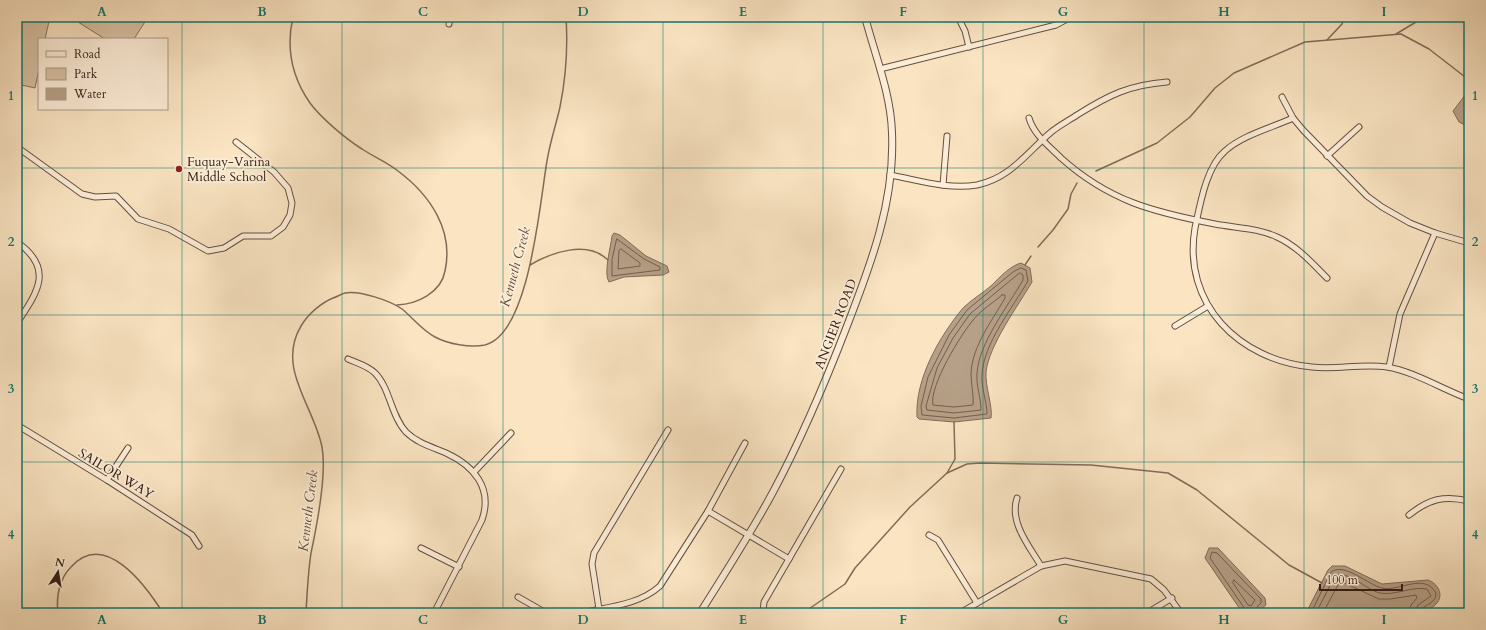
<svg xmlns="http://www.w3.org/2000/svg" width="1486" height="630" font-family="Cardo,serif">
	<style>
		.green { fill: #d8c2a5; stroke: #86705d }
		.water { fill: #b6a087; stroke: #826c59 }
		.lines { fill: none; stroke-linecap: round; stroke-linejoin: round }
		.shore { stroke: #745e4e; stroke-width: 1 }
		.stream { stroke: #826c59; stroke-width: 1.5 }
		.minor-casing { stroke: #654f40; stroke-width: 7 }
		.tertiary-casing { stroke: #654f40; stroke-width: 8 }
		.minor { stroke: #fcedd7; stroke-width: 5 }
		.tertiary { stroke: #fcedd7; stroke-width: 6 }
		.grid { fill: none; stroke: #0f766e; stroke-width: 1; stroke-opacity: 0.55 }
		.poi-dot { fill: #8f2418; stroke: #fcedd7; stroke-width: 1.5 }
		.labels { text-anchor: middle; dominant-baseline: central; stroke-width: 3.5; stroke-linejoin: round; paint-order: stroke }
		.poi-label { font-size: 13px; fill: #331d15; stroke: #fcedd7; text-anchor: start }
		.street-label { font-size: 13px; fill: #331d15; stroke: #fcedd7 }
		.water-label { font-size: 14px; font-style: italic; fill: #614b3d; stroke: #fcedd7 }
		.neatline { fill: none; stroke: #0f766e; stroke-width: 1.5 }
		.grid-label { font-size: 13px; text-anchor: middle; font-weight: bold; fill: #0f766e }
	</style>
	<rect width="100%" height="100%" fill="#fae4c2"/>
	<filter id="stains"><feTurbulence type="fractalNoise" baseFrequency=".005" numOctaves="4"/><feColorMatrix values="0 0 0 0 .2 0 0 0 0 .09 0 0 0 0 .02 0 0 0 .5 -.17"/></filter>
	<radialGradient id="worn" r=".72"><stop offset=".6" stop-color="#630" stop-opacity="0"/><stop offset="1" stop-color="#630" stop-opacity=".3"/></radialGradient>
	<!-- green -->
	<g class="green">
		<path d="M17,17h33l-5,22h-6v30l-4,19 -18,-4z"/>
		<path d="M81,17h67l-14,22h-29l-27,-17z"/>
	</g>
	<!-- water -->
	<g class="water">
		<path d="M1469,90v37l-10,-5 -6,-11z"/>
		<path d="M614,233l6,2 26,21 21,10 2,6 -6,3 -39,2 -15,5c-6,-8 2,-36 3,-46z"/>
		<path d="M1021,263l9,5 2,14c-14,24 -43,63 -46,90 -1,14 7,35 5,46l-37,4 -35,-3 -2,-2c-2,-38 22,-80 46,-109 8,-8 20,-15 29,-23 8,-8 18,-19 29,-22z"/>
		<path d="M1209,548h9l47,50 1,7 -10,8 -14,-1 -37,-54z"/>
		<path d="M1332,566h13l37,18 46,-4c9,3 17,15 8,24 -3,4 -10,6 -14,9h-116l22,-43z"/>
	</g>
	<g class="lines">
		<!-- shore -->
		<g class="shore">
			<path d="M617,239l27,20 16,8v3l-48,6v-16z"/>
			<path d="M621,249l19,14v3l-22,3 1,-18z"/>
			<path d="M1021,268l5,2 2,11c-15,26 -45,63 -46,94 -1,13 5,26 5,39l-33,4 -32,-3 -1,-9 7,-29 21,-42 18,-25 46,-38z"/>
			<path d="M1020,273l3,2v5c-15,26 -44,63 -46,93 -1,13 4,25 4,37l-27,3 -27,-3 -1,-4 11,-38 16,-30 17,-24z"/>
			<path d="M1002,295h3v3c-13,23 -33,48 -34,76 0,10 3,21 2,31l-19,2 -21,-2c-4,-19 28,-71 41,-86 7,-9 19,-16 28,-24z"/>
			<path d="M1234,580l21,20 -4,6 -3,-1 -15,-22z"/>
			<path d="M1246,613l-1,-4 -35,-51 2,-6 5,1 44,46v4l-6,6 -1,4"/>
			<path d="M1311,613l20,-41c14,-10 37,13 51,16 17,4 42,-16 54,5 0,9 -8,11 -15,16l-1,4"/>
			<path d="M1316,613l19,-37c14,-6 31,14 45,17 15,3 31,-7 47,-4l4,7 -13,9 -3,8"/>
			<path d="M1323,613l17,-32 39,18h11l26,-4 1,3 -6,7 -2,8"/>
		</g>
		<!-- stream -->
		<g class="stream">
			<path d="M293,17c-7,30 -1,60 17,86 11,15 36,36 52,46 12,8 25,13 36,22 32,24 56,59 47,100 -4,22 -28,33 -48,34"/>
			<path d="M1396,34l20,-12 5,-5"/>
			<path d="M1327,40l15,-16 2,-7"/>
			<path d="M1096,171l61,-28 33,-26 25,-29 19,-15 71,-31 96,-8 28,15 40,31"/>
			<path d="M1038,247l15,-17 15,-21 3,-15 6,-11"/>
			<path d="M530,265c22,-13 57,-25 78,-5"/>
			<path d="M1025,265l6,-9"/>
			<path d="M947,473l20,-9 13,-1 111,2 77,8 29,17 92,75 33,18"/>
			<path d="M58,613c-2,-16 1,-34 13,-46 34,-38 75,19 92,46"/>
			<path d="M306,613c1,-20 2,-40 5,-60 6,-28 16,-78 11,-106 -8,-41 -46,-79 -21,-121 7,-12 20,-23 32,-28 4,-1 8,-4 12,-5 14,-3 46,8 57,16 11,9 20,21 33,28 13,7 35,11 50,8 45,-11 55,-145 62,-184 3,-19 9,-36 13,-54 6,-30 8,-60 6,-90"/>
			<path d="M803,613l42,-29 10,-16 55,-61 37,-34 8,-14 -1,-37"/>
		</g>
		<defs>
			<g id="minor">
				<path d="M958,17l7,14 4,16"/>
				<path d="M449,24l1,-7"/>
				<path d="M880,69l176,-44 15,-8"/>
				<path d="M1282,97l11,21 10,12 64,66 15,11 28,16 25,10 34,10"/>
				<path d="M1029,118c5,17 20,28 32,40 48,43 92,54 154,66 21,4 43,4 62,13 20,9 35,26 50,41"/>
				<path d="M1293,118c-22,10 -50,17 -68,33 -19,16 -25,54 -30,77 -13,76 44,132 117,139 25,3 50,-4 75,0 26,4 57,23 82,32"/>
				<path d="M17,147l65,47 13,3 21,-1 22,23 31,10 39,22 16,-3 19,-12h28l12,-9 7,-12 2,-12 -4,-15 -14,-16 -38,-30"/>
				<path d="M1327,156l32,-29"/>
				<path d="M890,175c28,5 58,15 87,10 33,-7 49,-31 73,-52 8,-7 18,-12 27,-18 32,-20 52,-30 90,-33"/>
				<path d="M943,185l4,-49"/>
				<path d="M17,242c38,27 20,51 0,81"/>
				<path d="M1175,326l33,-20"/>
				<path d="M348,359c9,4 20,7 27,14 15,15 16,43 31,59 11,11 26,15 40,21 28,13 47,35 36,67l-48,93"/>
				<path d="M1389,367l11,-53 35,-81"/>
				<path d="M17,425l90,55 85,55 7,11"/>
				<path d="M474,472l37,-39"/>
				<path d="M107,480l21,-32"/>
				<path d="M1017,498c-8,24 12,48 24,68"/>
				<path d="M708,511l81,48"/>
				<path d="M1409,515c20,-16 35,-20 60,-14"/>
				<path d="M929,535l9,5 39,63"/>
				<path d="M421,548l38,19"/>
				<path d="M518,597l28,16"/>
				<path d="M599,609l-7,-45 2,-11 74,-123"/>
				<path d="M763,612l1,-10 77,-133"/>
				<path d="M581,613c27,-6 58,-8 79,-27l48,-75 37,-68"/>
				<path d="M960,613l81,-47 24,-5 86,18 13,11 17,23"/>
				<path d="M1147,613l25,-15"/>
			</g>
			<path id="tertiary" d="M700,613c25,-40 51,-80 73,-121 29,-54 52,-109 74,-166 24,-62 48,-125 45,-193 -1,-39 -17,-78 -27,-116"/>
		</defs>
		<!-- minor casing -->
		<use href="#minor" class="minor-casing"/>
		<!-- tertiary casing -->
		<use href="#tertiary" class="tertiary-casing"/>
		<!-- minor -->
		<use href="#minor" class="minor"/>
		<!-- tertiary -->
		<use href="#tertiary" class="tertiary"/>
	</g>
	<!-- grid -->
	<path class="grid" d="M182,17v596M342,17v596M503,17v596M663,17v596M823,17v596M983,17v596M1144,17v596M1304,17v596M17,168h1452M17,315h1452M17,462h1452"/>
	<!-- markers -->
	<circle class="poi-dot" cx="179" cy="169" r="4"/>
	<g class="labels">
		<!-- poi labels -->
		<g class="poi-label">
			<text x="187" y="162">Fuquay-Varina<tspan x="187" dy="15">Middle School</tspan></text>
		</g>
		<!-- street labels -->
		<g class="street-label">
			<text transform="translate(836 324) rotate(-69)">ANGIER ROAD</text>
			<text transform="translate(116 474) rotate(31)">SAILOR WAY</text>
		</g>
		<!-- water labels -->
		<g class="water-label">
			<text transform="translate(515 267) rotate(-75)">Kenneth Creek</text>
			<text transform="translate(308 511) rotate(-83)">Kenneth Creek</text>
		</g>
	</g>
	<!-- margin -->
	<rect width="1486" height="630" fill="none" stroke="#fae4c2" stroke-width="44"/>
	<!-- legend -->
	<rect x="38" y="38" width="130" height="72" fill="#fcedd7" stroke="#ac9a89"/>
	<rect x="46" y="51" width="20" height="6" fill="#fcedd7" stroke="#ac9a89"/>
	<text x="74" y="58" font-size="12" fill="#331d15">Road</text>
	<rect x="46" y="68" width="20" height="12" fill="#d8c2a5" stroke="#ac9a89"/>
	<text x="74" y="78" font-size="12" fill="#331d15">Park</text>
	<rect x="46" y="88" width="20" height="12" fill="#b6a087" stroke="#ac9a89"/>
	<text x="74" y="98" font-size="12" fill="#331d15">Water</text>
	<!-- north arrow -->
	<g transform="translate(58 572) rotate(12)" stroke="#fcedd7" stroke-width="3" paint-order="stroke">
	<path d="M0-3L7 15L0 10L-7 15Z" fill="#331d15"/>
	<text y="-6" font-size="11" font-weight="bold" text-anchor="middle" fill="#331d15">N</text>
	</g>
	<!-- scale -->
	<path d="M1320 584v6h82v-6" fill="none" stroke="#331d15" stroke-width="2"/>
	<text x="1326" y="584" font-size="12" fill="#331d15" stroke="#fcedd7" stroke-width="3" paint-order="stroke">100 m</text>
	<rect x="22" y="22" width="1442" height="586" class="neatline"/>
	<g class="grid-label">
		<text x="102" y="16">A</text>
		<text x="262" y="16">B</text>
		<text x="423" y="16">C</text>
		<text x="583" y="16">D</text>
		<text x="743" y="16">E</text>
		<text x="903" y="16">F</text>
		<text x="1063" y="16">G</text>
		<text x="1224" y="16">H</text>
		<text x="1384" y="16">I</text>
		<text x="11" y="100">1</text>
		<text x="1475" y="100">1</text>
		<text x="11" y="246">2</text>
		<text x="1475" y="246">2</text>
		<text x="11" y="393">3</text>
		<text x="1475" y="393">3</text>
		<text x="11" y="539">4</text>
		<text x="1475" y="539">4</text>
		<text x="102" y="624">A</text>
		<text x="262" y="624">B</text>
		<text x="423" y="624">C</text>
		<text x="583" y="624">D</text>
		<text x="743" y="624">E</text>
		<text x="903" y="624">F</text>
		<text x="1063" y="624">G</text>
		<text x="1224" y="624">H</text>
		<text x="1384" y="624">I</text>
	</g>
	<rect width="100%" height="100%" filter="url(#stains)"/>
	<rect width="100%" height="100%" fill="url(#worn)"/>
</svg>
